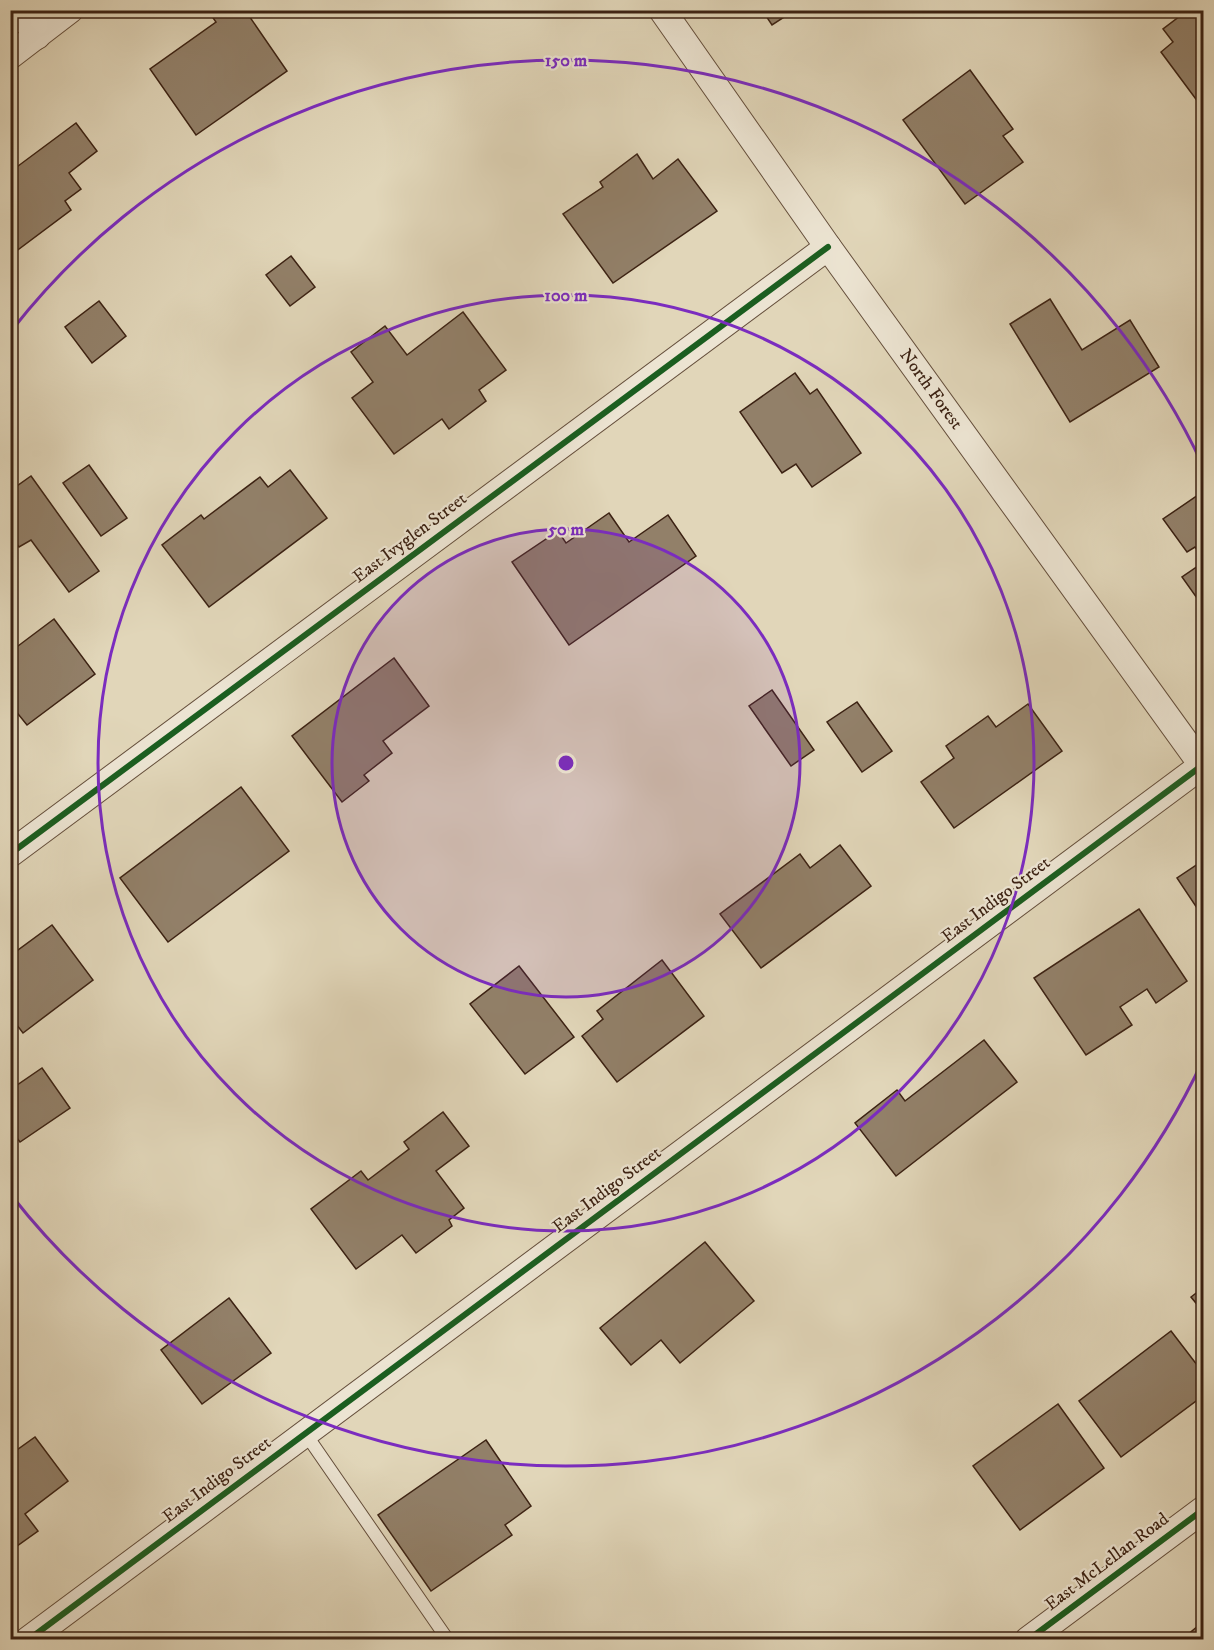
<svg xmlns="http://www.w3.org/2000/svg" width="1214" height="1650" font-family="'IM FELL DW Pica',serif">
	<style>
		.building { fill: #928069; stroke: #3c2213; stroke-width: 1.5 }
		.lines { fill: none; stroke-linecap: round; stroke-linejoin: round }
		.service-casing { stroke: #654f3c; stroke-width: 14 }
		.minor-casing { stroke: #654f3c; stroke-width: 28 }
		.service { stroke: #ece4d2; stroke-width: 12 }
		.minor { stroke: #ece4d2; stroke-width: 26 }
		.cycleway-casing { stroke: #ece4d2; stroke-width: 10 }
		.cycleway { stroke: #1b5e20; stroke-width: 6 }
		.ring { fill: none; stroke: #7b2cbf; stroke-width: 3 }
		.labels { text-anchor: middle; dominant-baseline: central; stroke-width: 4.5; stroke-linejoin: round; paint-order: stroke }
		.street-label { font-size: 18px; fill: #3c2213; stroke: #ece4d2 }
		.centre { fill: #7b2cbf; stroke: #ece4d2; stroke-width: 3 }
		.ring-label { font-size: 18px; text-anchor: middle; font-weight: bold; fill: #7b2cbf; stroke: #ece4d2; stroke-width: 4.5; stroke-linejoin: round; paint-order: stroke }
	</style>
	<rect width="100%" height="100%" fill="#e1d6b9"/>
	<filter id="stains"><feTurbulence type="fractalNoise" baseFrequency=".00333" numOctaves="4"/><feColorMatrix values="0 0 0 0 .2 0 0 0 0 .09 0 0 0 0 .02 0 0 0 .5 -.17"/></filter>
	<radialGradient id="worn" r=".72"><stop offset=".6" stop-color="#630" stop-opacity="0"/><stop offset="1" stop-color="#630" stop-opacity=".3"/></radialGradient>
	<!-- building -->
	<g class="building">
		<path d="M217,10h28l42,61 -91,64 -46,-66 66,-47 -5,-7z"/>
		<path d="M762,10h33l-23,15z"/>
		<path d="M1188,10h16v100l-43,-58 12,-10 -10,-13z"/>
		<path d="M970,70l43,59 -10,7 20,26 -58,42 -62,-84z"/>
		<path d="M76,123l21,28 -28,22 12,16 -16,12 6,9 -60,45 -1,-83z"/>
		<path d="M637,154l16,25 25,-20 39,52 -104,72 -50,-69 40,-27 -3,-5z"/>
		<path d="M291,256l24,31 -25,19 -24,-31z"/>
		<path d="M1050,299l32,51 48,-30 29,47 -89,55 -60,-98z"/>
		<path d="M99,301l27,35 -34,27 -27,-36z"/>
		<path d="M463,312l43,58 -27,20 7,11 -37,28 -7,-10 -48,35 -42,-56 21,-16 -22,-30 34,-26 22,29z"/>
		<path d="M795,373l15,21 7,-5 44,64 -49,34 -16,-23 -14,9 -42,-61z"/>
		<path d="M89,465l38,53 -26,18 -38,-53z"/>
		<path d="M290,470l37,48 -118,89 -47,-62 39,-30 3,4 56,-42 8,10z"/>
		<path d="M31,476l68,95 -30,21 -38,-52 -12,7 -9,-12v-25l2,-2 -2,-2v-15z"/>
		<path d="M1204,491v68l-9,-12 -8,5 -24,-33z"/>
		<path d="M609,513l20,29 39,-27 28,41 -127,89 -57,-83 46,-31 8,12z"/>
		<path d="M1204,562v46l-22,-31z"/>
		<path d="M54,619l41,55 -68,51 -17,-21v-52z"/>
		<path d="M394,658l35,48 -46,35 9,12 -28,22 5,6 -27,21 -50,-66z"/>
		<path d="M772,690l42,60 -23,16 -42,-60z"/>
		<path d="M857,702l35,49 -30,21 -35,-50z"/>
		<path d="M1028,704l34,47 -108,77 -33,-46 33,-24 -8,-12 42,-30 8,11z"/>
		<path d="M241,787l48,64 -121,91 -48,-64z"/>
		<path d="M840,845l31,41 -110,82 -41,-54 80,-60 10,14z"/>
		<path d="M1204,860v48l-5,3 -22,-33z"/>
		<path d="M1139,909l48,72 -31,22 -9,-14 -27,18 12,18 -46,30 -52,-77z"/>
		<path d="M52,925l41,55 -70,53 -13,-17v-60z"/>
		<path d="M662,960l42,56 -87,66 -35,-46 21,-17 -6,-8z"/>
		<path d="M519,966l55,71 -49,37 -55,-70z"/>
		<path d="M984,1040l33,42 -121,94 -41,-53 42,-33 8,11z"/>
		<path d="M42,1068l28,40 -50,34 -10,-13v-39z"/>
		<path d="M443,1112l26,34 -33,25 28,37 -15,12 3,6 -36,27 -14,-18 -46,34 -45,-60 50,-38 7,9 41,-31 -5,-7z"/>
		<path d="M705,1242l49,59 -74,62 -19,-23 -30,25 -31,-37z"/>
		<path d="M1204,1287v26l-13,-16z"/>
		<path d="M229,1298l42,55 -69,51 -41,-54z"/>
		<path d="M1171,1331l33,43v21l-83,62 -42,-56z"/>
		<path d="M1058,1404l46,64 -84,62 -47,-64z"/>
		<path d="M35,1437l33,44 -43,33 13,17 -28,20v-96z"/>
		<path d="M486,1440l45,66 -26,19 7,10 -81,56 -53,-76z"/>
		<path d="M1198,1626l6,7v7h-23z"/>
	</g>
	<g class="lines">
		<defs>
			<path id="service" d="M305,1433l143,207"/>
			<g id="minor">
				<path d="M19,10l18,26"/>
				<path id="s1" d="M662,10l166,237 374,518"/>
				<path d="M10,56l60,-46"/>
				<path d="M10,854l818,-607"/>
				<path d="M28,1640l1176,-876"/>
				<path d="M1028,1640l176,-131"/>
			</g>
		</defs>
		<!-- service casing -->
		<use href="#service" class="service-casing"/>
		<!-- minor casing -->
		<use href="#minor" class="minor-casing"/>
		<!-- service -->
		<use href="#service" class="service"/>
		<!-- minor -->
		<use href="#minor" class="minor"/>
		<defs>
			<g id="cycleway">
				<path d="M10,854l818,-607"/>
				<path d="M28,1640l1176,-876"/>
				<path d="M1028,1640l176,-131"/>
			</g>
		</defs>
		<!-- cycleway casing -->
		<use href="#cycleway" class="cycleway-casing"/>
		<!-- cycleway -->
		<use href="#cycleway" class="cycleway"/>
	</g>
	<!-- distance rings -->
	<circle cx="566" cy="763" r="234" fill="#7b2cbf" fill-opacity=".12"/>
	<g class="ring">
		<circle cx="566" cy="763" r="234"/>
		<circle cx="566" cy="763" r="468"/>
		<path d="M1203 1060A703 703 0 0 1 12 1196M12 330A703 703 0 0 1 1203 466"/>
	</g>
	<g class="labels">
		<!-- street labels -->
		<g class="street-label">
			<text stroke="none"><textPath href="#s1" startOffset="465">North Forest</textPath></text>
			<text transform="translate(410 538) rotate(-37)">East Ivyglen Street</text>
			<text transform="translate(996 900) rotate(-37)">East Indigo Street</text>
			<text transform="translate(607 1190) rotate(-37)">East Indigo Street</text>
			<text transform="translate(217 1480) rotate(-37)">East Indigo Street</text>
			<text transform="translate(1107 1562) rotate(-37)">East McLellan Road</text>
		</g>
	</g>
	<circle cx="566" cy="763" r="9" class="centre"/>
	<g class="ring-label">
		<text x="566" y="66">150 m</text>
		<text x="566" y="301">100 m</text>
		<text x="566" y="535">50 m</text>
	</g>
	<!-- margin -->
	<rect width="1214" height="1650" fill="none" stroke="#e1d6b9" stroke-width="36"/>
	<rect x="12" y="12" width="1190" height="1626" fill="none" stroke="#3c2213" stroke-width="3"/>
	<rect x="18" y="18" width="1178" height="1614" fill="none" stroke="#3c2213" stroke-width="1.5"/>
	<rect width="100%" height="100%" filter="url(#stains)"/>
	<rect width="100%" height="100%" fill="url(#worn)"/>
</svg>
